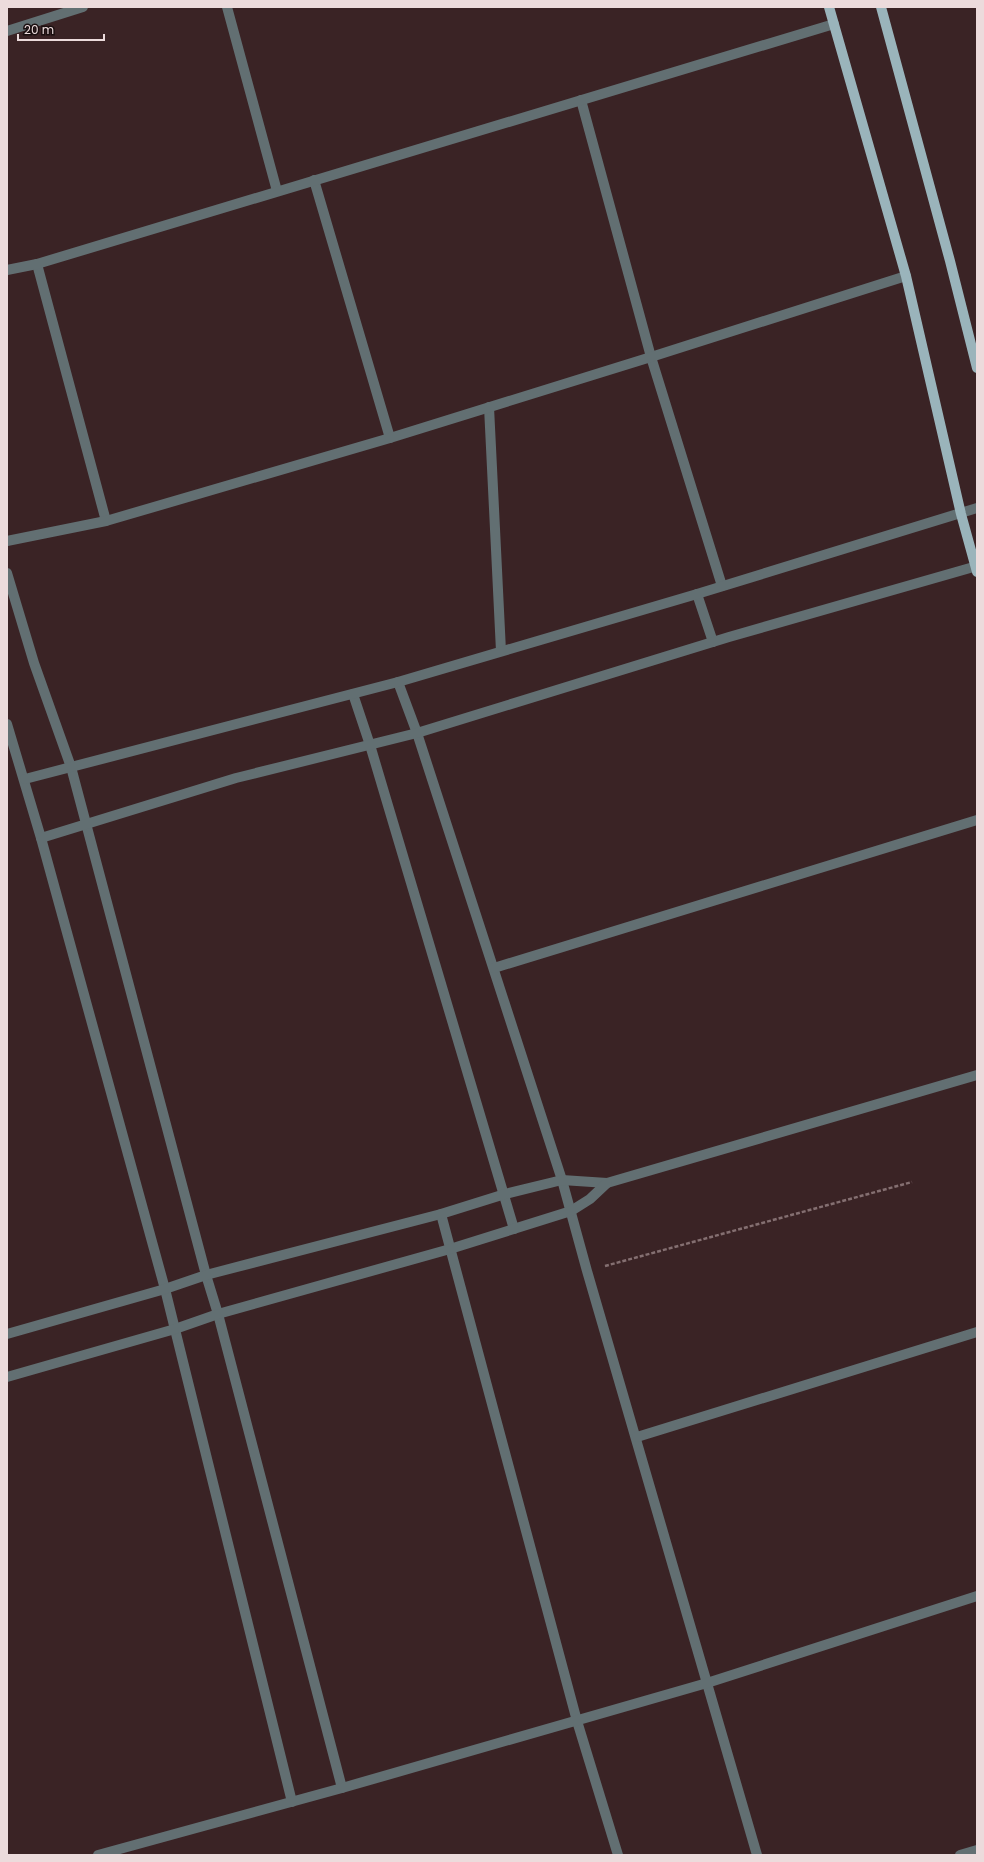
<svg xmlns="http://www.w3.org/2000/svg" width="984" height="1862" font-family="Poppins,sans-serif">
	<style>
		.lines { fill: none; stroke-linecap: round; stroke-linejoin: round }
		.path { stroke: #846f71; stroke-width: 2.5; stroke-dasharray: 4 2; stroke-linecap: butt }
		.minor { stroke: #626f72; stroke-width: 10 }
		.major { stroke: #9ab4bb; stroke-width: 10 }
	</style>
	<rect width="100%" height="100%" fill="#3a2325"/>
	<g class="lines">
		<!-- path -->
		<path class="path" d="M605,1266l307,-84"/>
		<!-- minor -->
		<g class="minor">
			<path d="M227,7l50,184"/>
			<path d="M7,31l76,-24"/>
			<path d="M581,100l70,257 71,229"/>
			<path d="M314,180l76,258"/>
			<path d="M37,264l69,257"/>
			<path d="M7,270l30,-6 797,-240"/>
			<path d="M489,407l12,244"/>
			<path d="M7,541l99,-20 284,-83 261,-81 255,-81"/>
			<path d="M7,573l27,90 37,104 135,508 12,39 124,474"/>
			<path d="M697,594l16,48"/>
			<path d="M398,682l19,51 145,447 25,91 170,584"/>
			<path d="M353,694l17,51 144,484"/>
			<path d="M7,724l34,114 124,451 127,513"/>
			<path d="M25,779l373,-97 299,-88 280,-86"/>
			<path d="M41,838l195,-60 181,-45 312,-96 248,-71"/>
			<path d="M494,968l483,-148"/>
			<path d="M441,1214l136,507 41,134"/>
			<path d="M7,1334l158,-45 41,-14 235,-61 64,-20 57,-14 45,3 370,-108"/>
			<path d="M7,1377l168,-48 43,-15 232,-65 121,-38 19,-12 17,-16"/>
			<path d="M637,1437l340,-105"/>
			<path d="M98,1855l244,-67 365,-105 270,-87"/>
			<path d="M960,1855l17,-5"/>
		</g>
		<!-- major -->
		<g class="major">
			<path d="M829,7l77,269 55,238 16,58"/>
			<path d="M881,7l69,254 27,107"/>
		</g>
	</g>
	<!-- border -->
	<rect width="984" height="1862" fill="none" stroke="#ecdbdc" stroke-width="16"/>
	<!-- scale -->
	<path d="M18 34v6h86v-6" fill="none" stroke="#ecdbdc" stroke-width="2"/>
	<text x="24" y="34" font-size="12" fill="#ecdbdc" stroke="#1a0f10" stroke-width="3" paint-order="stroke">20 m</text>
</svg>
